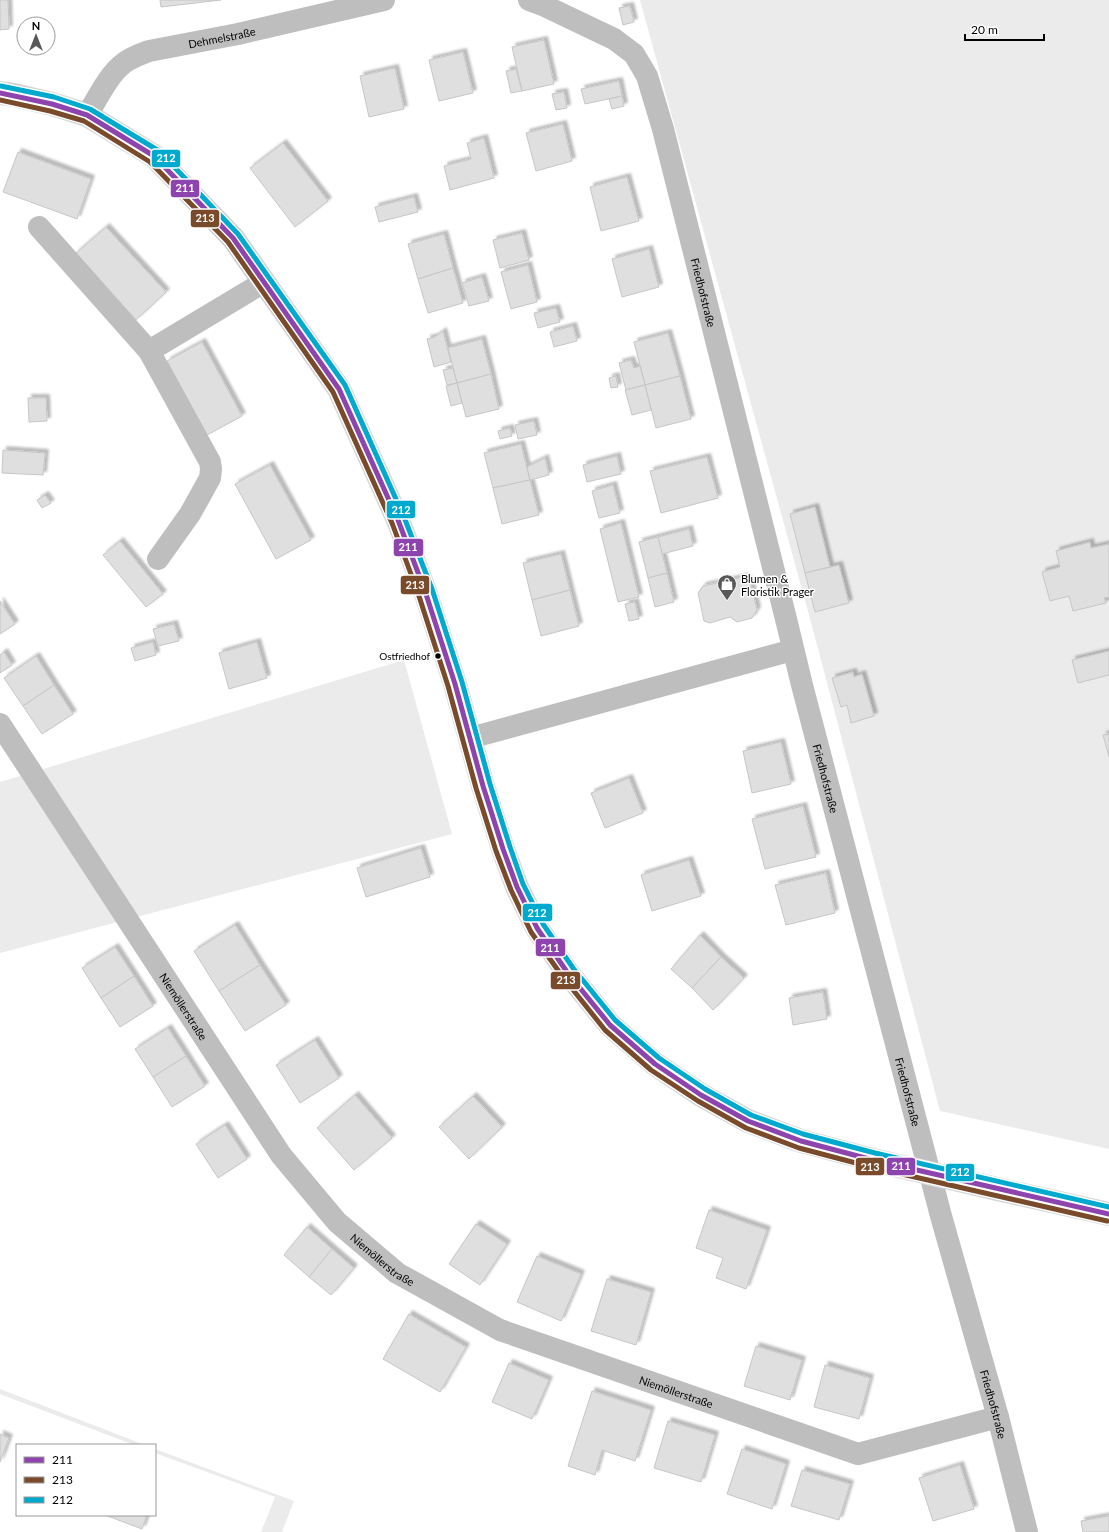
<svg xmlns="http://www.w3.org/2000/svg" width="1109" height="1532" font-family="Lato,sans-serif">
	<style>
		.green { fill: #ebebeb }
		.building { fill: #dfdfdf; stroke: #c6c6c6; filter: url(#shadow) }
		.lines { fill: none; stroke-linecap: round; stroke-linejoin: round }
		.major-casing { stroke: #dbdbdb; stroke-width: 24 }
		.minor { stroke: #bebebe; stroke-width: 22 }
		.major { stroke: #bebebe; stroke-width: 22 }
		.major-bridge-casing { stroke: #dbdbdb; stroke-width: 24; stroke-linecap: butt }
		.major-bridge { stroke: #bebebe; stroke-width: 22 }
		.bus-1-casing { stroke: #fff; stroke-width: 8 }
		.bus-2-casing { stroke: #fff; stroke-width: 8 }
		.bus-3-casing { stroke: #fff; stroke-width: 8 }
		.bus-1 { stroke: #8e44ad; stroke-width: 5 }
		.bus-2 { stroke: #7a4b2a; stroke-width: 5 }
		.bus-3 { stroke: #00a9ce; stroke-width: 5 }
		.bus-dot { fill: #000; stroke: #fff; stroke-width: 1.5 }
		.labels { text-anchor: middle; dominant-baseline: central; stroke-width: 3; stroke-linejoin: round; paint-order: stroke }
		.bus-label { font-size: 10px; fill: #000; stroke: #fff; text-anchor: end }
		.street-label { font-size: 11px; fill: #000; stroke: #fff }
		.poi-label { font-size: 11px; fill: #000; stroke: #fff; text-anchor: start }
		.line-badge { stroke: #fff; stroke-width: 1.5 }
		.badge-label { font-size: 11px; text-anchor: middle; font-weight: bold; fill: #fff }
	</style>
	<defs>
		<filter id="shadow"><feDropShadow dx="3.5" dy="-3.5" stdDeviation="1" flood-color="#0004"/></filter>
	</defs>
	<rect width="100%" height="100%" fill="#fff"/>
	<!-- green -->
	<g class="green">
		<path d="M640,0h469v1149l-169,-38 -128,-485z"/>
		<path d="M404,660l48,174 -452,119v-171z"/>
		<path d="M0,1389l145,56h-11l-134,-51z"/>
		<path d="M155,1449l139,52 -12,31h-21l14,-35 -120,-44z"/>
	</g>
	<!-- building -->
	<g class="building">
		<path d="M0,0h8l1,29 -9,1z"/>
		<path d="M160,0h61l-60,7z"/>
		<path d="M630,6l4,16 -11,3 -4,-17z"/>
		<path d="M544,40l10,44 -32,7 -10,-44z"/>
		<path d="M463,52l10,41 -34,8 -10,-41z"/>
		<path d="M395,68l9,41 -35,8 -9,-41z"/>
		<path d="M516,69l6,22 -11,2 -5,-22z"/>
		<path d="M619,81l3,15 -37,8 -4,-15z"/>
		<path d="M564,92l3,16 -11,2 -4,-16z"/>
		<path d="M622,96l2,10 -12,3 -3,-10z"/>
		<path d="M563,124l9,37 -36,10 -10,-38z"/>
		<path d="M484,138l10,40 -44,12 -6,-24 27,-7 -4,-16z"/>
		<path d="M283,143l45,58 -33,26 -45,-59z"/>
		<path d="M18,152l73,27 -14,40 -74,-27z"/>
		<path d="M627,177l12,44 -38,10 -11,-44z"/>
		<path d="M414,197l4,15 -39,10 -4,-15z"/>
		<path d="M106,227l60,65 -30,28 -61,-66z"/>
		<path d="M522,233l7,27 -29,8 -7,-28z"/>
		<path d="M444,234l9,34 -35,11 -10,-35z"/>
		<path d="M649,249l10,38 -37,10 -10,-38z"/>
		<path d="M528,265l9,37 -26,7 -10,-37z"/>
		<path d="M453,268l10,35 -35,10 -10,-34z"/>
		<path d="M482,277l7,24 -20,5 -7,-23z"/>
		<path d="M556,308l4,14 -22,6 -4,-15z"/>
		<path d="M573,326l4,15 -23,6 -4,-15z"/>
		<path d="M443,331l8,31 -17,5 -7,-28 8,-2z"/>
		<path d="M668,333l12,43 -35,9 -11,-43z"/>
		<path d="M482,339l9,35 -34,9 -9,-35z"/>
		<path d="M202,342l40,74 -35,19 -40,-74z"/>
		<path d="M631,360l3,8 6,-2 5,19 -19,5 -7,-27z"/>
		<path d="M453,368l4,15 -10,2 -4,-15z"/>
		<path d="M491,374l8,35 -33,8 -9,-34z"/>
		<path d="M616,376l2,11 -7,1 -2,-10z"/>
		<path d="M680,376l11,43 -35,9 -11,-43z"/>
		<path d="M457,383l5,20 -11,3 -5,-20z"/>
		<path d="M645,385l6,25 -19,5 -7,-25z"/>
		<path d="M28,398h18l1,23 -18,1z"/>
		<path d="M534,421l3,14 -19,4 -3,-14z"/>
		<path d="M510,428l2,8 -12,3 -2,-8z"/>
		<path d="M521,444l9,36 -37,8 -9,-35z"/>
		<path d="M3,450l42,3 -2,22 -41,-2z"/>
		<path d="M617,456l4,18 -34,8 -4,-17z"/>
		<path d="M707,457l11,41 -57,15 -11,-42z"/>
		<path d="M545,458l4,17 -19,5 -3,-13z"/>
		<path d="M270,465l41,75 -35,19 -41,-75z"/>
		<path d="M530,480l9,35 -37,9 -9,-36z"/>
		<path d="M613,485l7,28 -21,5 -7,-27z"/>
		<path d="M45,495l6,8 -9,5 -5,-8z"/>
		<path d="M815,507l15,60 -25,6 -15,-59z"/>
		<path d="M621,523l18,74 -21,5 -18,-73z"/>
		<path d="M689,529l4,17 -31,8 -4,-17z"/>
		<path d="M658,537l9,36 -19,5 -9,-36z"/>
		<path d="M120,541l43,53 -17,13 -43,-52z"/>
		<path d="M1090,542l1,6 18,-4v53l-5,1 2,5 -33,8 -4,-15 -19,5 -8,-29 18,-5 -4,-16z"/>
		<path d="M561,554l9,36 -38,10 -9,-37z"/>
		<path d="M839,565l10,38 -34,9 -10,-39z"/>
		<path d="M667,573l7,29 -19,5 -7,-29z"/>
		<path d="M744,577l6,4 7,29 -5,8 -15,4 -7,-5 -20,6 -6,-2 -6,-28 5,-7z"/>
		<path d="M570,590l9,36 -38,10 -9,-36z"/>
		<path d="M0,601l15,23 -15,10z"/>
		<path d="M635,602l4,17 -10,2 -4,-17z"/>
		<path d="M174,624l5,17 -21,5 -5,-17z"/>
		<path d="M153,642l3,13 -21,6 -4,-13z"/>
		<path d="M257,642l10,36 -38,11 -10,-36z"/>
		<path d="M1109,651v24l-31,8 -6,-23z"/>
		<path d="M4,652l8,13 -12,8v-18z"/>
		<path d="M36,656l18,29 -31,21 -19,-28z"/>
		<path d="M853,672l1,5 8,-3 12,42 -23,7 -4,-18 -6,2 -9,-29z"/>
		<path d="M54,685l19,29 -31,20 -19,-28z"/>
		<path d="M1109,734v23l-6,-22z"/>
		<path d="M781,742l10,42 -39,9 -9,-42z"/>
		<path d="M629,778l14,35 -38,15 -14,-35z"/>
		<path d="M803,806l13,51 -51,12 -13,-50z"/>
		<path d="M421,848l9,29 -64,20 -9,-29z"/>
		<path d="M689,860l12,36 -49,15 -11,-36z"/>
		<path d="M826,873l9,40 -49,12 -11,-40z"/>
		<path d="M235,925l25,40 -41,26 -25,-40z"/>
		<path d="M700,935l21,22 -29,31 -21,-19z"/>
		<path d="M115,947l19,29 -33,22 -19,-30z"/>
		<path d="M721,957l23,21 -31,32 -21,-22z"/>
		<path d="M260,965l26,40 -41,26 -26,-40z"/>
		<path d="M134,976l19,30 -33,21 -19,-29z"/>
		<path d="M823,992l4,27 -34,6 -4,-27z"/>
		<path d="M168,1028l18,28 -33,21 -18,-28z"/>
		<path d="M315,1040l24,38 -39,25 -24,-38z"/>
		<path d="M186,1056l19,30 -33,21 -19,-30z"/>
		<path d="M355,1095l37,43 -38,32 -37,-42z"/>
		<path d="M473,1096l29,31 -33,32 -30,-32z"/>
		<path d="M225,1125l22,34 -29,19 -22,-34z"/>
		<path d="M709,1210l58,20 -21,59 -30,-11 7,-20 -27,-10z"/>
		<path d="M476,1224l31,20 -27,41 -31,-21z"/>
		<path d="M307,1227l25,22 -23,28 -25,-22z"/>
		<path d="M332,1249l22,19 -23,27 -22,-18z"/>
		<path d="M537,1256l44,18 -20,47 -44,-19z"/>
		<path d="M607,1279l44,13 -15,53 -45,-14z"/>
		<path d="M409,1314l57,33 -26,45 -57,-33z"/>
		<path d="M756,1346l46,14 -12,40 -46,-14z"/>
		<path d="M509,1363l40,17 -17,39 -40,-17z"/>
		<path d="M825,1365l45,13 -11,41 -45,-12z"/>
		<path d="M592,1391l59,19 -16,51 -33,-11 -7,25 -27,-9z"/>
		<path d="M668,1421l47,14 -14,47 -47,-14z"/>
		<path d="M0,1434l9,4 -9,24z"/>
		<path d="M742,1449l44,15 -14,45 -45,-15z"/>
		<path d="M960,1465l14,44 -41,12 -14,-43z"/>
		<path d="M802,1470l48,14 -11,36 -48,-14z"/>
		<path d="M105,1515h42l-5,14z"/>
		<path d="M1109,1516v16h-26l-2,-11z"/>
	</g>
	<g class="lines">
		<defs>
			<g id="major">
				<path d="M0,93l14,2 38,9 35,11 67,41 79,82 106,151 59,131 27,71 30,93 28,102 20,63 14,38 20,41 30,44 43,53 45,39 46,31 47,26 53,20 72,19"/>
				<path d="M997,1189l112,25"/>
			</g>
		</defs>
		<!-- major casing -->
		<use href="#major" class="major-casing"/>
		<!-- minor -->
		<g class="minor">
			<path id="s1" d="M529,0l16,6 69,33 20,15 13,22 16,53 123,490 16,66 139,531 57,201 29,115"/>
			<path id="s2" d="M87,115c11,-17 21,-40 37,-52 8,-6 17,-9 25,-12l89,-17 146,-34"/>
			<path d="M39,227l110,124 115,-69"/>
			<path d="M149,351l61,111 1,7 -1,9 -20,36 -32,45"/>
			<path id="s3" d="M0,724l281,431 56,67 60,51 103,57 358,124 140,-37"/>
			<path d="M470,738l323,-88"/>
		</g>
		<!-- major -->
		<use href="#major" class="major"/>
		<defs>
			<path id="major-bridge" d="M873,1160l124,29"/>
		</defs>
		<!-- major-bridge casing -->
		<use href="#major-bridge" class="major-bridge-casing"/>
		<!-- major-bridge -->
		<use href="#major-bridge" class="major-bridge"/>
		<defs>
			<path id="bus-1" d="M0,93l52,11 35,11 67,41 79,82 106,151 59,131 27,71 30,93 28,102 20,63 14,38 20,41 30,44 43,53 45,39 46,31 47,26 53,20 72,19 236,54"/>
			<path id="bus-2" d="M0,100l50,11 34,10 66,41 78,80 105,150 59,131 26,70 30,93 28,102 20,63 15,39 20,42 31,44 43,54 46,40 47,31 48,27 53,20 72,19 236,54"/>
			<path id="bus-3" d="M1,86l53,11 36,12 69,42 79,83 107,151 59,132 28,72 30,93 28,102 20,63 13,37 20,40 30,44 42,52 44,38 46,31 46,26 52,19 72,19 234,54"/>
		</defs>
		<!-- bus-1 casing -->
		<use href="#bus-1" class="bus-1-casing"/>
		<!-- bus-2 casing -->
		<use href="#bus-2" class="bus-2-casing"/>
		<!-- bus-3 casing -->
		<use href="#bus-3" class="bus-3-casing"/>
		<!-- bus-1 -->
		<use href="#bus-1" class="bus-1"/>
		<!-- bus-2 -->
		<use href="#bus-2" class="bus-2"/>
		<!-- bus-3 -->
		<use href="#bus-3" class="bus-3"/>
	</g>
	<!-- icons -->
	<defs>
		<symbol id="shop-pin" viewBox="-11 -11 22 30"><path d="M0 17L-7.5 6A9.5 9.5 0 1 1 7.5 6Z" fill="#595959" stroke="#fff"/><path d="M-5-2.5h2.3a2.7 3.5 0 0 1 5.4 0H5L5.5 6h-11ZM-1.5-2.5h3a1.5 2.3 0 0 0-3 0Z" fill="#fff"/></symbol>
	</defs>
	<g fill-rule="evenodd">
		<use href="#shop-pin" x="716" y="573" width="22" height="30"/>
	</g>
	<!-- markers -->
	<circle class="bus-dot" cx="438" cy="656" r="3.5"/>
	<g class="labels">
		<!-- bus labels -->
		<g class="bus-label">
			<text x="430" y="656">Ostfriedhof</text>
		</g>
		<!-- street labels -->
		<g class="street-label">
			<text stroke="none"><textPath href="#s2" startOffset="166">Dehmelstraße</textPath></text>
			<text stroke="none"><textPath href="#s1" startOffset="368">Friedhofstraße</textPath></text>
			<text stroke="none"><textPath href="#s1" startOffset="869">Friedhofstraße</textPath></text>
			<text stroke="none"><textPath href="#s3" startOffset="337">Niemöllerstraße</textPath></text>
			<text stroke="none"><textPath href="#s1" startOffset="1193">Friedhofstraße</textPath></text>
			<text stroke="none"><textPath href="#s3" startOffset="661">Niemöllerstraße</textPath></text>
			<text stroke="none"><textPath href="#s3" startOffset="985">Niemöllerstraße</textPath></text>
			<text stroke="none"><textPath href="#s1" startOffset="1517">Friedhofstraße</textPath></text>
		</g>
		<!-- poi labels -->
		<g class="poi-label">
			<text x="741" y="578">Blumen &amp;<tspan x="741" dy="13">Floristik Prager</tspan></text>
		</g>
	</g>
	<g class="line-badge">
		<rect x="151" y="149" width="30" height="19" rx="4" fill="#00a9ce"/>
		<rect x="170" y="179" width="30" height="19" rx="4" fill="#8e44ad"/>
		<rect x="190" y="209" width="30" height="19" rx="4" fill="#7a4b2a"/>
		<rect x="386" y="500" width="30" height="19" rx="4" fill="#00a9ce"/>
		<rect x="393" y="538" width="31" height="19" rx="4" fill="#8e44ad"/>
		<rect x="400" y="575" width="30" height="20" rx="4" fill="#7a4b2a"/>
		<rect x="522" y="903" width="31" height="19" rx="4" fill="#00a9ce"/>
		<rect x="535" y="938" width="31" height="19" rx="4" fill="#8e44ad"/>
		<rect x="550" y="971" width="31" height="19" rx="4" fill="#7a4b2a"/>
		<rect x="886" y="1157" width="30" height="19" rx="4" fill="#8e44ad"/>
		<rect x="855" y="1157" width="30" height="19" rx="4" fill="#7a4b2a"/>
		<rect x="945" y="1163" width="30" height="19" rx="4" fill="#00a9ce"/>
	</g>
	<g class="badge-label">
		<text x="166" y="162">212</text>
		<text x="185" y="192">211</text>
		<text x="205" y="222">213</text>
		<text x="401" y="514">212</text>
		<text x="408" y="551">211</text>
		<text x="415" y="589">213</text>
		<text x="537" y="917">212</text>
		<text x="550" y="952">211</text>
		<text x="566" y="984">213</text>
		<text x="901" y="1170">211</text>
		<text x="870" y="1171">213</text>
		<text x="960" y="1176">212</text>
	</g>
	<!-- legend -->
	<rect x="16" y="1444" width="140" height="72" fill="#ffffff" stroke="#999999"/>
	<rect x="24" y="1457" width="20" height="6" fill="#8e44ad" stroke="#999999"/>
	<text x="52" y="1464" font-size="12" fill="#000000">211</text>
	<rect x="24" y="1477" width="20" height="6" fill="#7a4b2a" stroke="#999999"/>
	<text x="52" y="1484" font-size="12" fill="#000000">213</text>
	<rect x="24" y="1497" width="20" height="6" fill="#00a9ce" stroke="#999999"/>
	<text x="52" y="1504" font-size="12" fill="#000000">212</text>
	<!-- north arrow -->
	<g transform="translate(36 36)"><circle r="19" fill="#ffffff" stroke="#999999"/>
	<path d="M0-3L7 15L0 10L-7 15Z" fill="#595959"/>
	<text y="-6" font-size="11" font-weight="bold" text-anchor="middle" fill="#000000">N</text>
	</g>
	<!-- scale -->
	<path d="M965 34v6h79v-6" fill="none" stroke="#000000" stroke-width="2"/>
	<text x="971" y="34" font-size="12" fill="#000000" stroke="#ffffff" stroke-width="3" paint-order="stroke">20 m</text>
</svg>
